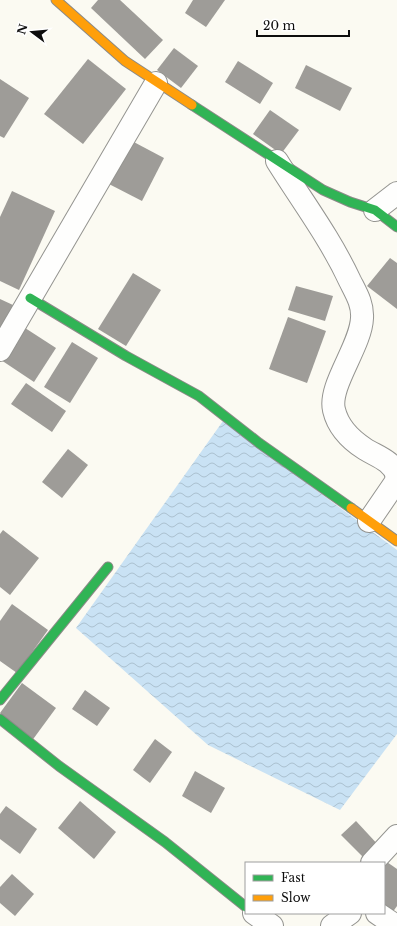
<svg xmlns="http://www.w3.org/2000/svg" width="397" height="926" font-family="'Libre Baskerville',serif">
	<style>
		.water { fill: url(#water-waves) }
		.building { fill: #9e9c98 }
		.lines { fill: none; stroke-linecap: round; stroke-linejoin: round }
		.street-casing { stroke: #949490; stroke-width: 24 }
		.fast-casing { stroke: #8b8a87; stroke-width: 11 }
		.slow-casing { stroke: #8b8a87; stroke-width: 11 }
		.street { stroke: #fefefd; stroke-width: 22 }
		.fast { stroke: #30b455; stroke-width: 9 }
		.slow { stroke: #ff9f0a; stroke-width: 9 }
	</style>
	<defs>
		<pattern id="water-waves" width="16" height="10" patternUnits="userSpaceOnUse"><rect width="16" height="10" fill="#c9e2f4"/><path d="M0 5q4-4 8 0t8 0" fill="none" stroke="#abc1d0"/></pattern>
	</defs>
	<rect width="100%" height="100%" fill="#fbfaf2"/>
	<!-- water -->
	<path class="water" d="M223,421l174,129v184l-57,76 -132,-65 -132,-117z"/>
	<!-- building -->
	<g class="building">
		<path d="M98,0h22l43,40 -18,19 -54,-51z"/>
		<path d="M193,0h32l-19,27 -21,-14z"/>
		<path d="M174,48l24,18 -17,22 -24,-18z"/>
		<path d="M88,59l38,30 -43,55 -39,-30z"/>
		<path d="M238,61l35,22 -13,21 -35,-22z"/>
		<path d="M306,65l46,23 -12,23 -45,-23z"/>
		<path d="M0,79l29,19 -25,40 -4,-2z"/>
		<path d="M270,110l29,20 -18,24 -28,-20z"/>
		<path d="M130,140l34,18 -22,43 -35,-18z"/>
		<path d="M12,191l43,20 -36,79 -19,-9v-64z"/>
		<path d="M390,258l7,5v46l-30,-23z"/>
		<path d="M133,273l28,17 -35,56 -28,-17z"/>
		<path d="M296,286l37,10 -8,25 -37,-11z"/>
		<path d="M0,299l13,6 -13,28z"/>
		<path d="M288,317l38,14 -19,52 -38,-14z"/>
		<path d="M22,326l34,22 -22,34 -33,-22z"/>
		<path d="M72,342l26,16 -28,45 -26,-16z"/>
		<path d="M26,383l40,28 -14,21 -41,-28z"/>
		<path d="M68,449l20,16 -26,33 -20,-16z"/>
		<path d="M3,530l36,28 -29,37 -10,-8v-53z"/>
		<path d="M12,604l36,26 -31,43 -17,-12v-40z"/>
		<path d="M22,683l34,25 -25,34 -31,-29z"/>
		<path d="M85,690l25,18 -13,18 -25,-17z"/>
		<path d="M155,739l17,13 -22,31 -17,-13z"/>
		<path d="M195,771l30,17 -14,25 -29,-17z"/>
		<path d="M80,801l36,31 -22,27 -36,-31z"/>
		<path d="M6,806l31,23 -17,25 -20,-15v-25z"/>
		<path d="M356,821l25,27 -14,13 -26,-26z"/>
		<path d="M384,860l13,9v37l-5,7 -8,-6z"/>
		<path d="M12,874l22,20 -19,22 -15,-13v-16z"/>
	</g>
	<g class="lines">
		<defs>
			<g id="street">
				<path d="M277,161c25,40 53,77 73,120 6,12 13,23 12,37 -1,28 -34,68 -28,92 4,17 17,30 31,39 13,8 26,11 32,26"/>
				<path d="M375,210l22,-17"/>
				<path d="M0,350l156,-267"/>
				<path d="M369,521l26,-38 2,-6"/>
				<path d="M372,863l25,-27"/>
				<path d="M254,913l18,13"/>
				<path d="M377,913l19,13"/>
				<path d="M332,926l18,-13"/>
			</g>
			<g id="fast">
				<path d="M192,105l131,85 27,12 25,8 22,17"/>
				<path d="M30,298l96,58 73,40 60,47 92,65"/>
				<path d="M0,700l108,-133"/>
				<path d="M0,719l59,47 106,76 81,65"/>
			</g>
			<g id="slow">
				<path d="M56,0l69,61 67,44"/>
				<path d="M351,508l46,33"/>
			</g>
		</defs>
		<!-- street casing -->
		<use href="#street" class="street-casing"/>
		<!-- fast casing -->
		<use href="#fast" class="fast-casing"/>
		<!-- slow casing -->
		<use href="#slow" class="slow-casing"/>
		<!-- street -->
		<use href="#street" class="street"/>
		<!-- fast -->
		<use href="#fast" class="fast"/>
		<!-- slow -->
		<use href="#slow" class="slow"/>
	</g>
	<!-- legend -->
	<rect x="245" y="862" width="140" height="52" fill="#ffffff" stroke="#9e9e9e"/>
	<rect x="253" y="875" width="20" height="6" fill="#30b455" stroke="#9e9e9e"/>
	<text x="281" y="882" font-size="12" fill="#0d0d0d">Fast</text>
	<rect x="253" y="895" width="20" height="6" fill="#ff9f0a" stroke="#9e9e9e"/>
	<text x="281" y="902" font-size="12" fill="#0d0d0d">Slow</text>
	<!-- north arrow -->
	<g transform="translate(32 32) rotate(286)" stroke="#ffffff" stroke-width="3" paint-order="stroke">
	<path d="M0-3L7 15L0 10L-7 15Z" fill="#0d0d0d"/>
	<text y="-6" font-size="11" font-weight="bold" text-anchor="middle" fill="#0d0d0d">N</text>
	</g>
	<!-- scale -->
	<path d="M257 30v6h92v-6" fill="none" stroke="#0d0d0d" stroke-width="2"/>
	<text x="263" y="30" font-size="12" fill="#0d0d0d" stroke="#ffffff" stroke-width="3" paint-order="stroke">20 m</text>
</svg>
